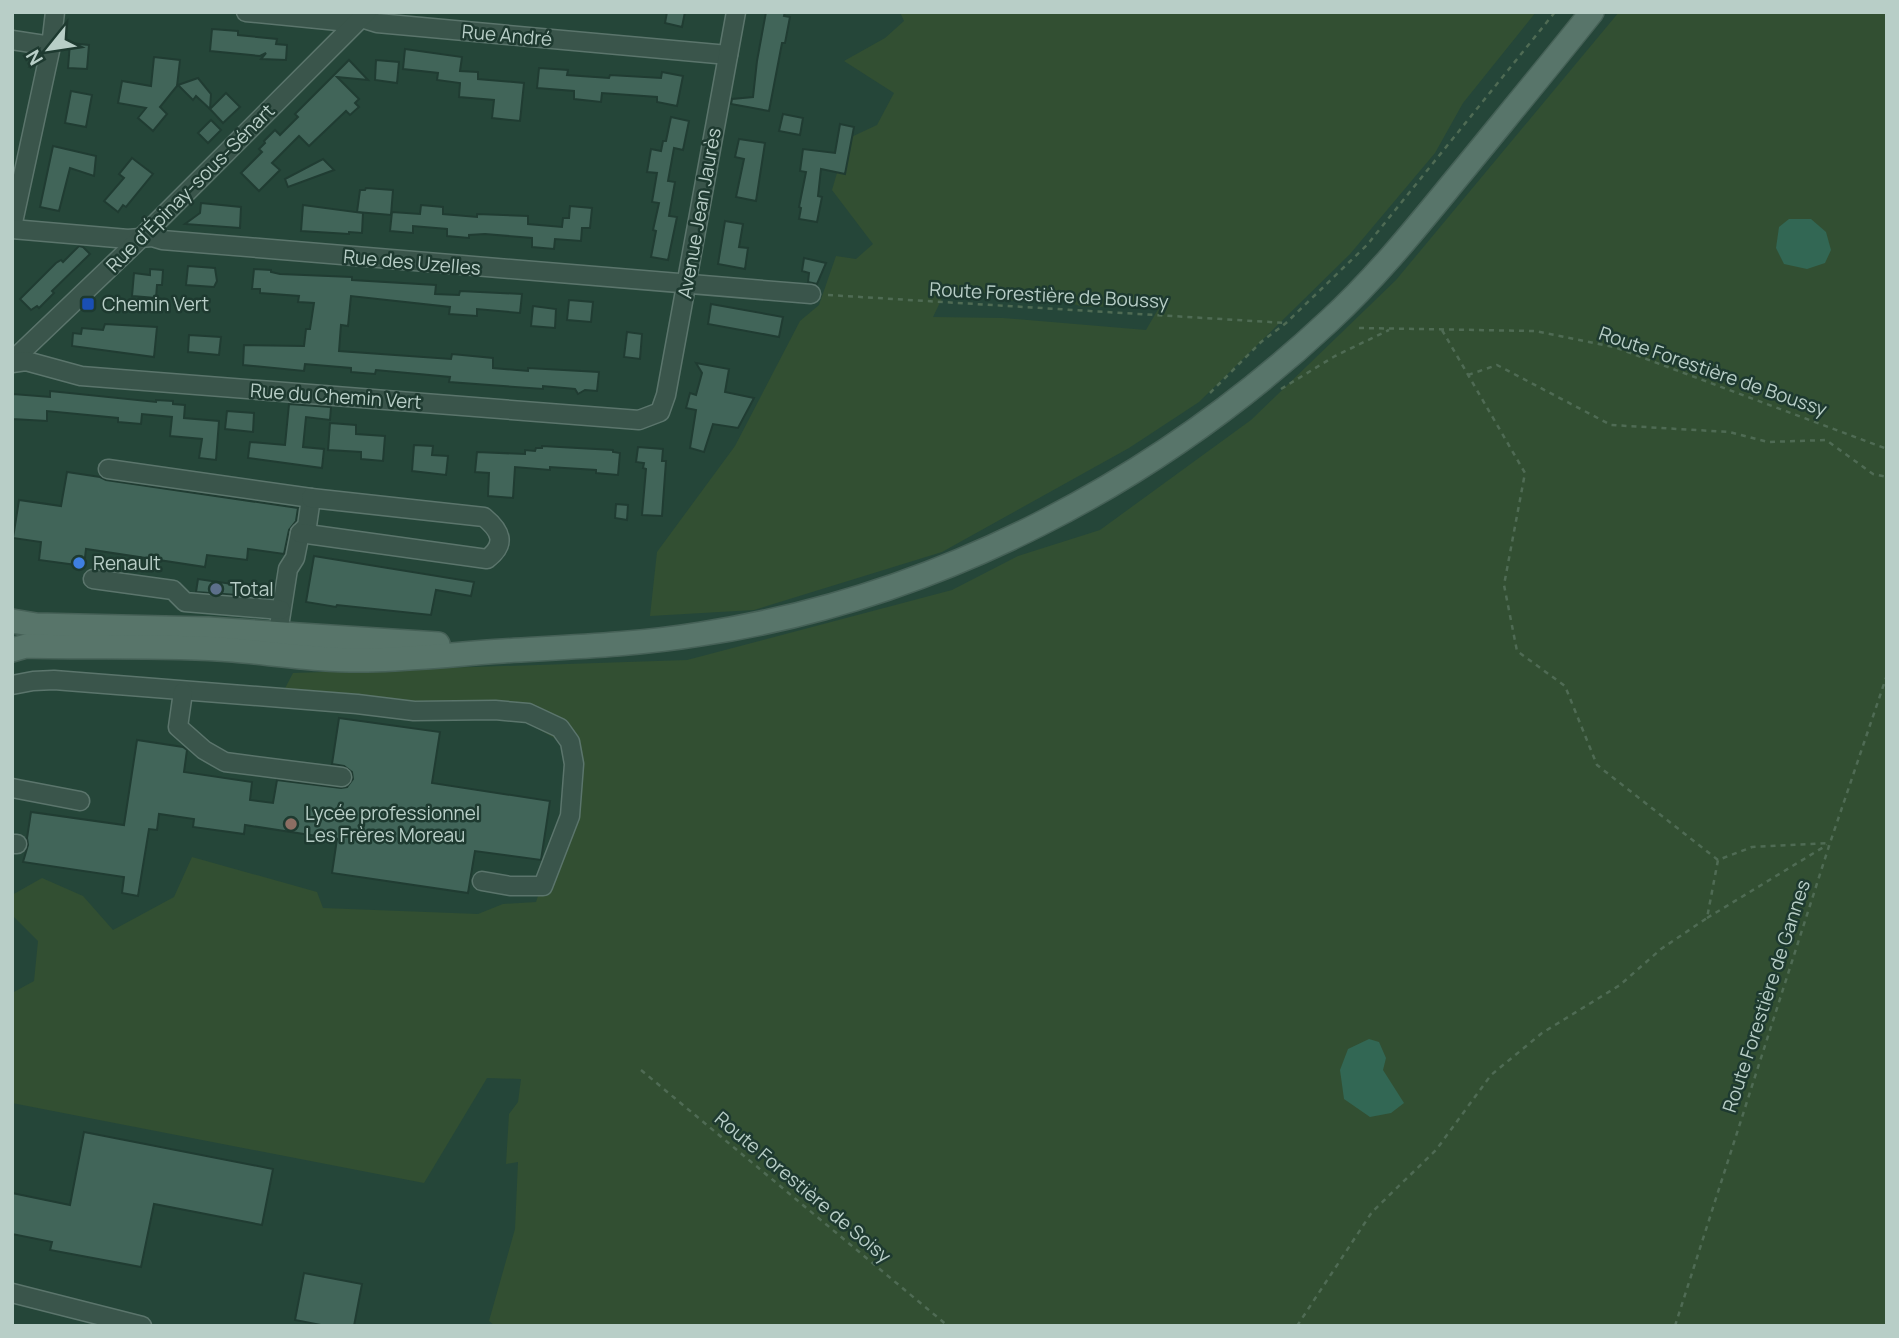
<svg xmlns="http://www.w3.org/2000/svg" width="1899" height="1338" font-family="Manrope,sans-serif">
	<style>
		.green { fill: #324f32; fill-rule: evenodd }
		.water { fill: #326754 }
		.building { fill: #416559; stroke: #203c32; stroke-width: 2 }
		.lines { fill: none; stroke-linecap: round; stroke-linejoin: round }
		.minor-casing { stroke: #5b756c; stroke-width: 21 }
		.major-casing { stroke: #466157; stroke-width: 26 }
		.path { stroke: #4f6b54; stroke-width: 2.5; stroke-dasharray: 5 5; stroke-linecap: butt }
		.minor { stroke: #3a554b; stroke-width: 18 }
		.major { stroke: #58756a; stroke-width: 23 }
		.transit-dot { fill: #1a4fb4; stroke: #1e3a30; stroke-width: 2.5 }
		.shop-dot { fill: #3f7fe0; stroke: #1e3a30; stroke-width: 2.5 }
		.service-dot { fill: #5c6f8a; stroke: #1e3a30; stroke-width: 2.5 }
		.education-dot { fill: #8d6e63; stroke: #1e3a30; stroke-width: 2.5 }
		.labels { text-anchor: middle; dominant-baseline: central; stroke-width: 5; stroke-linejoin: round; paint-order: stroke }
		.street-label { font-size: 19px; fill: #b8cec7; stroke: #1e3a30 }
		.poi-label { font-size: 19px; fill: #b8cec7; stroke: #1e3a30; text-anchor: start }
	</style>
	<rect width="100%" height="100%" fill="#254639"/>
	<!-- green -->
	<g class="green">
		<path d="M900,12h636l-73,91 -28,50 -85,101 -151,148 -70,46 -187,104 -188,58 -104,6 7,-64 78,-106 65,-125 19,-16 17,-49 20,3 17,-15 -41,-54 15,-51 30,-14 17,-32 -50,-32 41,-23 19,-17zM945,292l62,2 -1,7 23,-2 39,3 15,5 77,-1 -14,24 -143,-12 -70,-1z"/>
		<path d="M1619,12h268v1314h-1392l-6,-5 26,-92 3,-67 -12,2 3,-50 9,-12 3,-23 -34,-1 -63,105 -412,-80v-110l22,-12 4,-40 -26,-26v-20l30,-17 41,18 30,34 61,-33 18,-40 125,35 6,16 155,6 25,-10 33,-2 27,-82 15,-52 -15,-25 -46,-26 -235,-23 11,-21 394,-13 265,-70 66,-34 82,-26 151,-110 145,-140z"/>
	</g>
	<!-- water -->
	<g class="water">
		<path d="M1789,219h22l15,13 5,18 -6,13 -18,6 -23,-5 -8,-16 3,-21z"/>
		<path d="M1369,1039l10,3 7,16 -3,12 21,33 -13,10 -21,4 -26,-18 -4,-29 8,-21z"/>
	</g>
	<!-- building -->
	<g class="building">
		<path d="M667,12h18l-3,15 -17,-4z"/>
		<path d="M766,12h19l-1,4 6,1 -5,26h-3l-13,68 -38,-7 1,-5 21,-2 4,-36z"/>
		<path d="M212,29l26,2v4l39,4 -1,5 11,1 -1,15 -25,-1 5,-6 -6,3 -50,-5z"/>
		<path d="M70,43l19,2 -2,24 -19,-1z"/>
		<path d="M405,49l57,8 -2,14 18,1v7l46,4 -4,38 -28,-3 2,-18 -35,-3 1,-14 -23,-3 1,-7 -35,-4z"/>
		<path d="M154,57l26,3 -3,26 -17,21 7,7 -14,17 -15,-13 8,-10 -28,-5 4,-22 29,5z"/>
		<path d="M349,60l19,20 -31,-3 22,22 -4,4 4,4 -9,8 -4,-4 -37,35 -10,-10 -27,27 8,7 -21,21 -18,-18 21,-21 -3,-3 6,-6 -1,-2 11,-11 5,5 18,-18 -3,-3z"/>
		<path d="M376,60l23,2 -2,21 -22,-3z"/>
		<path d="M539,68l29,2 -1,5 42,3 1,-3 51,3 1,-6 21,4 -6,30 -20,-4v-5l-55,-4 -1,9 -27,-3v-8l-37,-3z"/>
		<path d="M198,78l13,16 -1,15 -14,-13 -3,4 -15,-15z"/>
		<path d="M71,91l21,4 -6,32 -21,-4z"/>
		<path d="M226,93l14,14 -17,16 -13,-14z"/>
		<path d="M783,114l20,4 -3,17 -21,-4z"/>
		<path d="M671,117l18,4 -6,29 -9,-2 -6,33 7,1 -6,34 8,1 -9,43 -17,-3 5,-26 -3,-1 6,-27 -7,-1 5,-29 -10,-1 4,-23 10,2 2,-10h3z"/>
		<path d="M211,120l10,10 -13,13 -10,-10z"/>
		<path d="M840,124l14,3 -9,47 -24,-5 -3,27 4,1 -5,25 -18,-3 2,-11 -2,-1 7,-35 -6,-1 3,-22 32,4z"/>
		<path d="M739,139l26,4 -9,58 -20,-4 8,-38 -9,-2z"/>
		<path d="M53,146l43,10 -2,20 -24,-8 -11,43 -19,-4z"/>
		<path d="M132,158l21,16 -27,33 -3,-2 -5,7 -14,-11 20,-23 -5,-4z"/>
		<path d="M323,159l11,11 -46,17 -3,-8z"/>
		<path d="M366,188l27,2 -2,25 -34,-3 3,-22h5z"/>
		<path d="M201,203l40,4 -1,21 -55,-4 15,-11z"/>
		<path d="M303,205l60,8 -1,20 -13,-1v2l-48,-3z"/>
		<path d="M421,205l22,2v7l34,3v-3l51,2v8l34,3 1,-9h6l1,-12 22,2 -2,20h-8l-1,13 -26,-2 -1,10 -22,-2v-9l-47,-4 -16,1v3l-22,-2v-7l-34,-3v7l-23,-2 2,-19 28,2z"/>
		<path d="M725,221l18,3 -4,23 9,1 -3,21 -27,-5z"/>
		<path d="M79,246l4,1 7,7 -38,37 2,2 -15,15 -2,-2 -6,4 -11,-11 36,-36 5,-3 2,2z"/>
		<path d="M804,258l22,5 -9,21 -9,-2 1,-9 -7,-2z"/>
		<path d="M188,266l27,2 2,13 -3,6 -28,-2z"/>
		<path d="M150,269l13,1 -1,15h-5l-1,13 -24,-2 2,-23 16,2z"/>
		<path d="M254,269l17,1v2l9,2 72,3v3l84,5 -1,9 24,1 1,-4 62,3 -2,19 -43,-4v7l-28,-2 1,-7 -99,-11 -3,30 -7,-1 -2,26 112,8 1,-5 41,4v10l35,3v-3l71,4 -2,19 -12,-1 -7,4 -3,-5 -32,-3v3l-94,-7 1,-5 -74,-7 -1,4 -24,-2v-4l-46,-4 -1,7 -61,-6 1,-20 60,1 2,-17h4l4,-26 -16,-1 1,-6 -39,-3v-4h-8z"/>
		<path d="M569,300l24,2 -2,20 -24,-2z"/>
		<path d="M711,304l72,13 -4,20 -71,-13z"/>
		<path d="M533,306l23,3 -1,19 -24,-2z"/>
		<path d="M105,324l52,3 -3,30 -82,-11 1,-13 8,1 1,-6 21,2z"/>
		<path d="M627,332l15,2 -2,25 -16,-2z"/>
		<path d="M189,335l32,2 -2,18 -31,-3z"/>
		<path d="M696,363l33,6 -4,23 29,6 -16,30 -25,-4 -9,28 -14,-4 6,-38 -10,-2 4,-15 6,2 6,-22z"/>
		<path d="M50,391l106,11v-2l17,1v3l12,1 -1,13 35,3 -3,39 -17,-2 3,-19 -32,-3 2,-19 -30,-3 -1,10 -23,-2v-4l-71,-7v10l-35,-2 1,-25 37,3z"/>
		<path d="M289,404l42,3 -1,13 -24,-3 -3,30 21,2 -2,19 -74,-10 2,-16 35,3z"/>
		<path d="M227,411l27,2 -1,19 -28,-3z"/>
		<path d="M330,423l26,2v9l29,2 -2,25 -22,-2v-7l-33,-2z"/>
		<path d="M414,445l19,1 -1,9 16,1 -2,19 -34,-4z"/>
		<path d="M542,446l71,4v2l7,1 -2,22 -22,-2v-3l-46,-3v3l-35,-3 -2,31 -25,-2 1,-23 -14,-1 2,-20 48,2v-4l10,1 1,-3h6z"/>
		<path d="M638,447l25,2 -1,12h4l-4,55 -20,-1 4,-46 -3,-1 1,-5 -8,-1z"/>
		<path d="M67,472l33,5 6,3 192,28 -2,13 -7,9 -5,24 -36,-5 -1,11 -40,-5 -2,12 -119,-18 -2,17 -45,-6 2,-18 -28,-4 6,-38 42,6z"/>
		<path d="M616,504l12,1 -1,15 -12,-2z"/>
		<path d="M314,556l160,26 -3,14 -35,-6 -5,25 -94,-10 -1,2 -30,-5z"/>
		<path d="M198,579l41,6 -2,10 -41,-3z"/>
		<path d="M339,718l101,14 -8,51 118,18 -9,59 -66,-9 -7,42 -136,-20 5,-34 -92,-14 -1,9 -51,-7 1,-8 -35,-5 -2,16 -8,-1 -11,67 -16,-3 2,-16 -101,-15 5,-17 -1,-7 4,-26 93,13 13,-85 46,7 4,3 -3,22 68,10 -2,18 23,3 4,-23 64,8 6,-1 6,-8 -1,-7 -8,-6 -12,-2z"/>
		<path d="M84,1132l189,37 -11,56 -108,-21 -13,63 -91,-17 2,-8 -40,-8v-41l58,12z"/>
		<path d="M304,1273l58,11 -8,42h-28l-31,-6z"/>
	</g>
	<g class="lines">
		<defs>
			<g id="minor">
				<path d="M246,12l92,9 23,-3 16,5 351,32"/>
				<path d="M12,40l39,6"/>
				<path d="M12,227l39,-181 4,-34"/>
				<path d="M12,229l116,10 24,-2 10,3 649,54"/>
				<path d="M12,361l130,-124 225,-225"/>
				<path d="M12,363l14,-2 55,15 558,44 21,-8 6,-17 70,-383"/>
				<path d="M108,469l203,29 -4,28 -7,7 -5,25 -7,11 -10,64"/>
				<path d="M300,533l187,26c20,-15 14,-28 -3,-42l-173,-19"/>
				<path d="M93,579l80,11 12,12 96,8"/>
				<path d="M12,685l21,-4 21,-1 303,24 57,7 81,-1 33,3 32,15 10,14 4,22 -4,52 -27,70h-33l-28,-5"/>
				<path d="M183,692l-5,35 26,23 21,12 117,15"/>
				<path d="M12,788l68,13"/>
				<path d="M12,844h5"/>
				<path d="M12,1293l130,33"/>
			</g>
			<g id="major">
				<path d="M12,621l24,4 172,4 230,15"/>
				<path d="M12,650l14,-4c69,2 139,-1 207,4 45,4 90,11 135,10 45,-1 90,-6 135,-9 67,-4 132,-6 198,-17 235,-36 455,-151 628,-313 49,-45 90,-97 132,-148 44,-54 88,-107 131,-161"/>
			</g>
		</defs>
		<!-- minor casing -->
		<use href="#minor" class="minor-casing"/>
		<!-- major casing -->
		<use href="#major" class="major-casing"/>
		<!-- path -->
		<g class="path">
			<path d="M828,295l458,28"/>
			<path d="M1359,328l176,3 79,16 273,102"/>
			<path d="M1442,330l83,143 -21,112 13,66 48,35 32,79 121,95 34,-13 78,-4"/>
			<path d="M1468,375l29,-10 114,60 118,7 39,10 58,-2 47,34 14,3"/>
			<path d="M1281,389l54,-33 54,-26"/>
			<path d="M1210,393l51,-51 25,-19 81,-78 188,-233"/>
			<path d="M1707,918l120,-73"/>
			<path d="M641,1070l307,256"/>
			<path d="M1297,1326l75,-114 64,-62 55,-75 51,-42 78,-48 41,-36 46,-31 11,-58"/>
			<path d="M1675,1326l155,-483 57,-168"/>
		</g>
		<!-- minor -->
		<use href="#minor" class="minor"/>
		<!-- major -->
		<use href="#major" class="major"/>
	</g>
	<!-- markers -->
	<rect class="transit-dot" x="81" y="297" width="14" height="14" rx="3.5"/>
	<circle class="shop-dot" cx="79" cy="563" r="7"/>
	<circle class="service-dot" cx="216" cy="589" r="7"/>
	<circle class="education-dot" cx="291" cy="824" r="7"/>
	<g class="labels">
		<!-- street labels -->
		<g class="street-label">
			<text transform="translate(507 35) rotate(5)">Rue André</text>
			<text transform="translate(190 188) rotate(-45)">Rue d'Épinay-sous-Sénart</text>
			<text transform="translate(699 213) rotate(-80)">Avenue Jean Jaurès</text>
			<text transform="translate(412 262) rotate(5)">Rue des Uzelles</text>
			<text transform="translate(1049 295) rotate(3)">Route Forestière de Boussy</text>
			<text transform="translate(1713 371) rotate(19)">Route Forestière de Boussy</text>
			<text transform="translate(336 396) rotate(4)">Rue du Chemin Vert</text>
			<text transform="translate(1766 996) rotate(-72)">Route Forestière de Gannes</text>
			<text transform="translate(803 1187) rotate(40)">Route Forestière de Soisy</text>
		</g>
		<!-- poi labels -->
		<g class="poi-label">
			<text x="102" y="304">Chemin Vert</text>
			<text x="93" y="563">Renault</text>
			<text x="230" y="589">Total</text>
			<text x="305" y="813">Lycée professionnel<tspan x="305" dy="22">Les Frères Moreau</tspan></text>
		</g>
	</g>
	<!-- border -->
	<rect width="1899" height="1338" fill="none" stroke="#b8cec7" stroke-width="28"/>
	<!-- north arrow -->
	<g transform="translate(49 49) rotate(240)" stroke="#1e3a30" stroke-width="5" paint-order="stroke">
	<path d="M0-5L12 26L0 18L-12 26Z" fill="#b8cec7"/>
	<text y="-10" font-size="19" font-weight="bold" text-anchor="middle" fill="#b8cec7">N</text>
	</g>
</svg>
